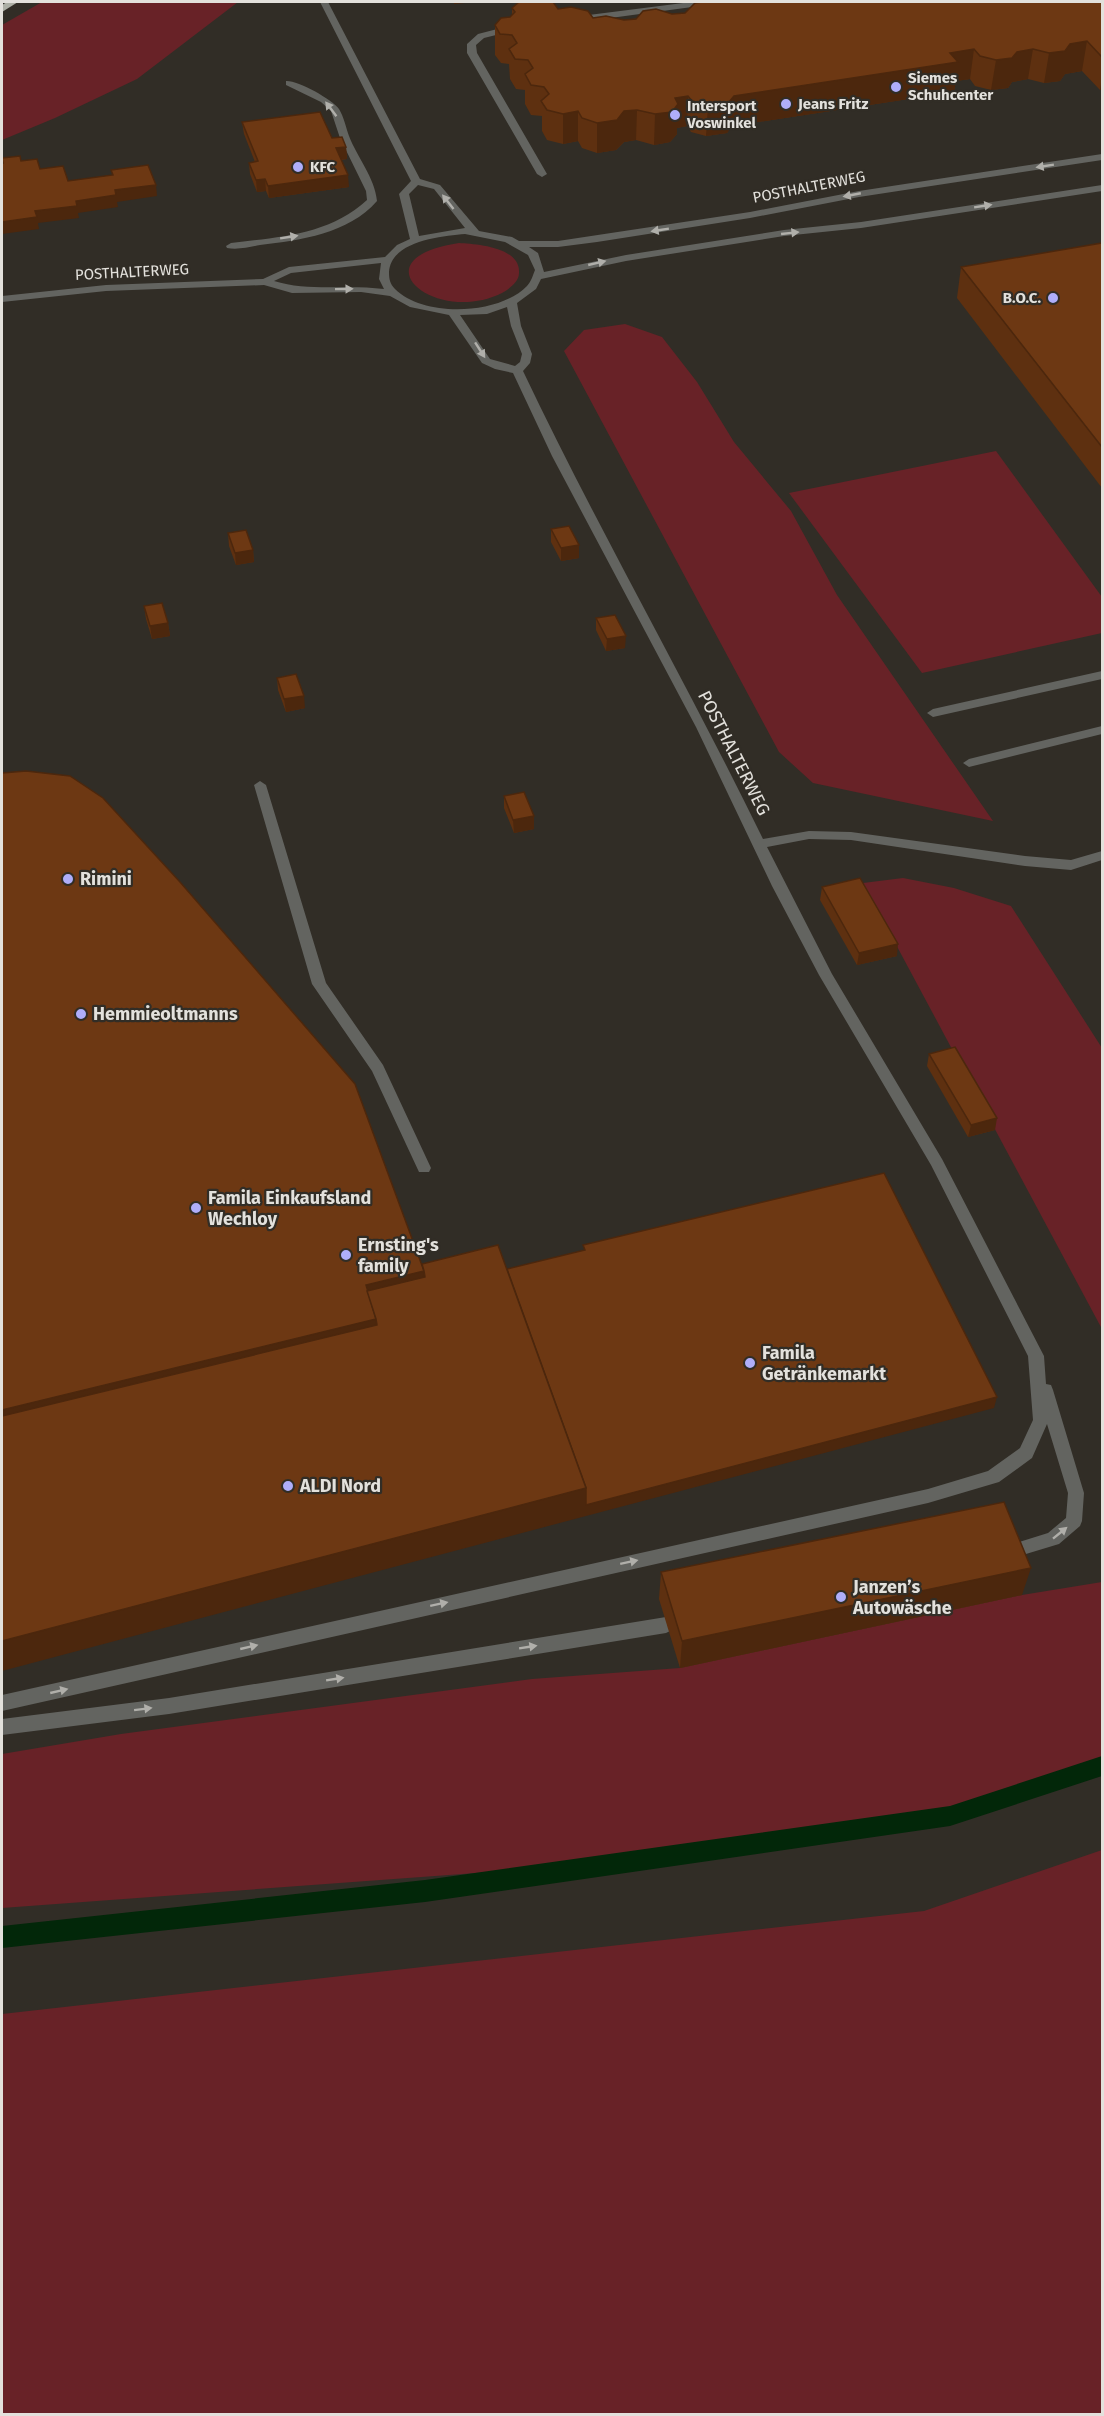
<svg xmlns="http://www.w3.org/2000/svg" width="1104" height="2416" font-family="'Fira Sans',sans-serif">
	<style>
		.green { fill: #682227 }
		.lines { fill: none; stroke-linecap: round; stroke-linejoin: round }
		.stream { fill: #022709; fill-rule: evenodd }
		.minor { fill: #636460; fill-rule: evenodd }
		.highway { fill: #adafa5; fill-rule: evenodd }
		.wall { fill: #5e3010 }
		.shaded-wall { fill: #4c270d }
		.building { fill: #6d3813; stroke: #4c270d; stroke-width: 1.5 }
		.oneway { fill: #b0afaa }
		.poi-dot { fill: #afaefa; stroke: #312d26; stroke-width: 2 }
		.labels { text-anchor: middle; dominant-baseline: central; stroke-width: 4.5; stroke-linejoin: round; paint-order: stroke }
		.far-poi-label { font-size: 15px; font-weight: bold; fill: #e3e1dc; stroke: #312d26; text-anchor: start }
		.far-street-label { font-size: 15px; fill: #e3e1dc; stroke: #312d26 }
		.street-label { font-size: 18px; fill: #e3e1dc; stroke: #312d26 }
		.poi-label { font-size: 18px; font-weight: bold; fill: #e3e1dc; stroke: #312d26; text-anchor: start }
	</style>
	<rect width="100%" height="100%" fill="#312d26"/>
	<!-- green -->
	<g class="green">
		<path d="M42,2h196l-101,77 -82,39 -53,22v-115z"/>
		<path d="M459,243c17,1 62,4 60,30 0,9 -10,16 -17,20 -66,33 -148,-34 -43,-50z"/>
		<path d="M625,324l37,13 35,45 37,60 57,69 46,84 156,226 -180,-38 -34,-31 -215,-401 20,-21z"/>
		<path d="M996,451l106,146v36l-180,40 -133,-180z"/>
		<path d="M903,878l51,10 57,18 91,142v281l-239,-446z"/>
		<path d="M1102,1582v178l-135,50 -330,51 -635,47v-154l119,-20 411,-55 148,-11 342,-73z"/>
		<path d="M1102,1850v564h-1100v-400l922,-103z"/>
	</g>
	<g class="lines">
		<!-- stream -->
		<path class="stream" d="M1102,1756v20l-152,50 -525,76 -423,46v-22l423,-46 525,-74z"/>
		<!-- minor -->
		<g class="minor">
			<path d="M320,2h8l92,177 20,6 39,46 33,6 7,4h39l192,-29 109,-21 243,-37v6l-243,37 -109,21 -153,24 -39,5h-29l9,6 6,19 82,-17 158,-25 77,-8 241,-37v6l-241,37 -77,8 -158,25 -85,18 -5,10 -19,14 4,23 11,28 -2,9 -7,8c75,158 163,310 240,468l46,-8 42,1 174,24 46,4 31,-9v9l-31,10 -46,-4 -174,-26 -42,-1 -42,8 65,127 110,185 102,197 2,28 5,1 2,5 31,103 -2,28 -2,5 -21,18 -53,16 -6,-2 -2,-5 2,-5 48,-15 18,-15 2,-25 -21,-69 -15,34 -33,24 -71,21 -926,208v-16l926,-206 60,-18 32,-23 13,-28 -5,-64 -97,-191 -112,-190 -47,-89 -76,-159 -144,-271 -39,-83 -18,-4 -13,-6 -33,-48 -39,-8 -20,-11 -29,-4 -69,1 -28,-8 -158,6 -104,11v-6l104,-11 157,-6 26,-12 96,-10 12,-12 13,-6 -11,-45 12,-13zM418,185l16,4 31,39 -46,8 -10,-42zM465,234l40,8 23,13 7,15c-2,5 -4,12 -8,16 -28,29 -103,32 -132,3 -5,-5 -6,-10 -6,-17 2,-31 52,-36 76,-38zM381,263l-2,16 5,10c-37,-5 -75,3 -110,-8l17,-8zM507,307l4,19 11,28 -2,8 -5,4 -25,-7 -30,-44 27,-1z"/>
			<path d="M691,2h20l-4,3 -134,18 -4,-3 4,-3z"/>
			<path d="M513,25l4,3 -1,2 -32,8 -8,7 1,8 70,121 -5,3 -5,-3 -70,-121v-9l11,-10z"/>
			<path d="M286,81c11,-1 46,18 53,28 5,8 7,19 10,27 8,21 26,42 28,65 -29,33 -76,39 -117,44 -10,2 -22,5 -33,3l-1,-2 5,-3c49,-6 98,-8 136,-43l-1,-9 -26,-53 -9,-27 -10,-9 -35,-17z"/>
			<path d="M1102,671v8l-169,38 -6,-4 6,-4z"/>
			<path d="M1102,726v8l-133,33 -6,-4 6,-4z"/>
			<path d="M260,781l6,4 60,198 57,82 48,103 -2,4h-10l-47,-101 -60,-87 -58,-199z"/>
			<path d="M666,1617l6,3 3,5 -3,5 -6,3 -497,81 -167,21v-16l167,-21z"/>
		</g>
		<!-- highway -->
		<path class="highway" d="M7,2h11l-16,10v-7z"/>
	</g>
	<!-- wall -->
	<g class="wall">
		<path d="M1102,2v88h-2l-18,-19 -17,3 -5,7 -16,2 -16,-4 -16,3 -4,6 -17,2 -16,-4 -5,-7 -14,2 -2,11 -222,34 -5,7 -21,3 -15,-4 -4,-6 -10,2v6l-7,8 -16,3 -18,-5 -12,2 -8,8 -19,3 -15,-5 -4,-7 -15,3 -16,-4 -5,-9v-15l-11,-1 -6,-11v-14l-9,-1 -6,-10 -1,-15 -8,-1 -6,-8v-30l15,-8 2,-2v-7l46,1 35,9 31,2 48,-6z"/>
		<path d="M242,122l90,16 14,9 1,12 -6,1 8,27 -80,11 -3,-7 -9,1 -7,-18 -1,-11 6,-1 -11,-28z"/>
		<path d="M1102,243v245l-145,-190 4,-31z"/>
		<path d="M551,529l28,16v13l-18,3 -10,-19z"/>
		<path d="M228,533l25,17 1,12 -18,3 -7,-19z"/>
		<path d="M144,606l24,17 2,13 -18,3 -6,-20z"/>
		<path d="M596,618l29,30 -19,3 -10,-21z"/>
		<path d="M277,678l28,30 -19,4 -8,-22z"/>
		<path d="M504,796l30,33 -20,4 -10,-25z"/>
		<path d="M822,887l75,69 -40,9 -37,-65z"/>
		<path d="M929,1054l66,76 -27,7 -41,-71z"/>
		<path d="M661,1572l361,23 -342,73 -21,-69z"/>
	</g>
	<!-- shaded-wall -->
	<g class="shaded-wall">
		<path d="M454,2h22l-22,2z"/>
		<path d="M1087,41l-5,30 -17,3 -5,7 -16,2 5,-30 21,-9z"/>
		<path d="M974,49l-4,30 -14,2 -2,11 -222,34 -5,7 -21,3 2,-31 26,-9 216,-43z"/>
		<path d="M1033,49l-5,30 -16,3 -4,6 -17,2 5,-30 21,-8z"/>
		<path d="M1102,77v13h-2z"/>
		<path d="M688,96l-1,30 -10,2v6l-7,8 -16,3 1,-31 20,-16z"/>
		<path d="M637,110l-1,30 -12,2 -8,8 -19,3v-30l27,-12z"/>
		<path d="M578,111v30l-15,3v-30z"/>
		<path d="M346,147l1,12 -10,1 -1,-12z"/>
		<path d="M348,175l1,12 -80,11 -1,-12z"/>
		<path d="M265,179l1,12 -9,1 -1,-12z"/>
		<path d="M156,185l1,11 -40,6 1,5 -40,6 1,5 -41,5 1,6 -37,5v-12l33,-11 80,-21z"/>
		<path d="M579,545v13l-18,3v-13z"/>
		<path d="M253,550l1,12 -18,3 -1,-12z"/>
		<path d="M168,623l2,13 -18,3 -2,-13z"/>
		<path d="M626,636l-1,12 -19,3 1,-12z"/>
		<path d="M304,696l1,12 -19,4 -2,-13z"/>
		<path d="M534,816v13l-20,4 -1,-13z"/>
		<path d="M898,944l-1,12 -40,9 2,-12z"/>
		<path d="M997,1118l-2,12 -27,7 3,-12z"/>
		<path d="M424,1271l3,36 -47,48 -378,92v-37l364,-125z"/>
		<path d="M997,1397l-3,11 -408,108v-11z"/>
		<path d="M586,1488v28l-584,155v-30z"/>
		<path d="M1031,1568l-9,27 -342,73 2,-27z"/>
	</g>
	<!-- building -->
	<g class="building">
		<path d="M519,2h34l5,7 13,-2 17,4 5,7 13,-2 18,4 12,-1 7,-8 13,-2 16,5 13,-1 10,-10 7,-1h400v55l-15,-16 -17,3 -5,7 -16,2 -16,-4 -16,3 -5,6 -16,2 -16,-4 -6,-7 -24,4 8,9 -224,34 -5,6 -21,3 -16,-4 -4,-5 -13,2 3,6 -6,8 -17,2 -18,-4 -13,1 -7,9 -20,3 -15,-5 -4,-7 -15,3 -16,-4 -6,-9 8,-7 -5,-7 -13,-2 -6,-11 8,-6 -5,-8 -13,-1 -6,-10 8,-6 -5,-8 -12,-1 -5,-9 6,-7 9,-1 5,-5 -3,-4z"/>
		<path d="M320,112l12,26 10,-1 4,10 -10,1 12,27 -80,11 -3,-7 -9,1 -7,-17 9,-2 -16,-39z"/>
		<path d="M20,156l1,5 16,-2 3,10 23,-3 5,15 45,-6 -2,-5 37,-5 8,20 -41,5 1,5 -40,6 1,5 -42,5 2,6 -35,5v-59h1l-1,-5z"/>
		<path d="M1102,243v204l-141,-180z"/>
		<path d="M569,526l10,19 -18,3 -10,-19z"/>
		<path d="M246,530l7,20 -18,3 -7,-20z"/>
		<path d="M162,603l6,20 -18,3 -6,-20z"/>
		<path d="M615,615l11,21 -19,3 -11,-21z"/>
		<path d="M296,674l8,22 -20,3 -7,-21z"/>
		<path d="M26,771l44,5 33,22 77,84 175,202 69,187 -58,14 10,34 -374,91v-637z"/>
		<path d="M524,792l10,24 -21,4 -9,-24z"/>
		<path d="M860,878l38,66 -39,9 -37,-66z"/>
		<path d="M955,1047l42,71 -26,7 -42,-71z"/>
		<path d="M884,1173l113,224 -411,108v-17l-79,-219 78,-19 -2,-5z"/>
		<path d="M498,1245l88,243 -584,153v-225l375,-91 -1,-6 -9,-28 58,-14 -1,-6 -2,-7z"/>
		<path d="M1004,1502l27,66 -349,73 -21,-69z"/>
	</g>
	<!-- one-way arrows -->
	<defs><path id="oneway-solid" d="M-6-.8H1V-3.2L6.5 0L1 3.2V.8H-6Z" transform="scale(1.5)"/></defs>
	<g class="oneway">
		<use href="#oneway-solid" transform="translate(331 109) rotate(-127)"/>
		<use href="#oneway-solid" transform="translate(1045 166) rotate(171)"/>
		<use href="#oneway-solid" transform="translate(852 195) rotate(169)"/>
		<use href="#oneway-solid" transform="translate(448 202) rotate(-128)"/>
		<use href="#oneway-solid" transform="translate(983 206) rotate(-9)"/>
		<use href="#oneway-solid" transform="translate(660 230) rotate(171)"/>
		<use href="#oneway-solid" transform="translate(790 233) rotate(-6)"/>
		<use href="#oneway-solid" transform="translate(289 237) rotate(-9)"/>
		<use href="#oneway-solid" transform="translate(597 263) rotate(-13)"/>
		<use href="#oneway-solid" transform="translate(344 289) rotate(-1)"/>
		<use href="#oneway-solid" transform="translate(480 350) rotate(57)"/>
		<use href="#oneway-solid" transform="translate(1060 1533) rotate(-39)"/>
		<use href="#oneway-solid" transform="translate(629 1562) rotate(-12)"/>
		<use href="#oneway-solid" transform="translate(439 1604) rotate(-12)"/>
		<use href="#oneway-solid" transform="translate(249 1647) rotate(-13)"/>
		<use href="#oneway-solid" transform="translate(528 1647) rotate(-9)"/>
		<use href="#oneway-solid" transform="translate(335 1679) rotate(-9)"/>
		<use href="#oneway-solid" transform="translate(59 1691) rotate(-13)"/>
		<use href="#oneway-solid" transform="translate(143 1709) rotate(-7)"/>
	</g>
	<!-- markers -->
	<g class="poi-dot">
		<circle cx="896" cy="87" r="6"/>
		<circle cx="786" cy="104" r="6"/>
		<circle cx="675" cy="115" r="6"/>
		<circle cx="298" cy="167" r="6"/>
		<circle cx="1053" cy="298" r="6"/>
		<circle cx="68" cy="879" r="6"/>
		<circle cx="81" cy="1014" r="6"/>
		<circle cx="196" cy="1208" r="6"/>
		<circle cx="346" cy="1255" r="6"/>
		<circle cx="750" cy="1363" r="6"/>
		<circle cx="288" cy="1486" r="6"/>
		<circle cx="841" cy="1597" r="6"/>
	</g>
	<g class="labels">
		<!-- far-poi labels -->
		<g class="far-poi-label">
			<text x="908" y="78">Siemes<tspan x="908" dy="17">Schuhcenter</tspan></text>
			<text x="798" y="104">Jeans Fritz</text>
			<text x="687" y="106">Intersport<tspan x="687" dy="17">Voswinkel</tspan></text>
			<text x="310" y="167">KFC</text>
			<text x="1041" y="298" text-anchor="end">B.O.C.</text>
		</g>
		<!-- far-street labels -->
		<g class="far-street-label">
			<text transform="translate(809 187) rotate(-11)">POSTHALTERWEG</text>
			<text transform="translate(132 272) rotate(-3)">POSTHALTERWEG</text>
		</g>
		<!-- street labels -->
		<g class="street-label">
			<text transform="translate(734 753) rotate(63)">POSTHALTERWEG</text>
		</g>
		<!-- poi labels -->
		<g class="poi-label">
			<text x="80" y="879">Rimini</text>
			<text x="93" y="1014">Hemmieoltmanns</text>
			<text x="208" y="1198">Famila Einkaufsland<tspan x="208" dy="21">Wechloy</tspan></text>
			<text x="358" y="1245">Ernsting's<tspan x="358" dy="21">family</tspan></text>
			<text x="762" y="1353">Famila<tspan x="762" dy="21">Getränkemarkt</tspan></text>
			<text x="300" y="1486">ALDI Nord</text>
			<text x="853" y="1587">Janzen’s<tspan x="853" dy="21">Autowäsche</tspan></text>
		</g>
	</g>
	<!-- border -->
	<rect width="1104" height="2416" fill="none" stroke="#e3e1dc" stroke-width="6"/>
</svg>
